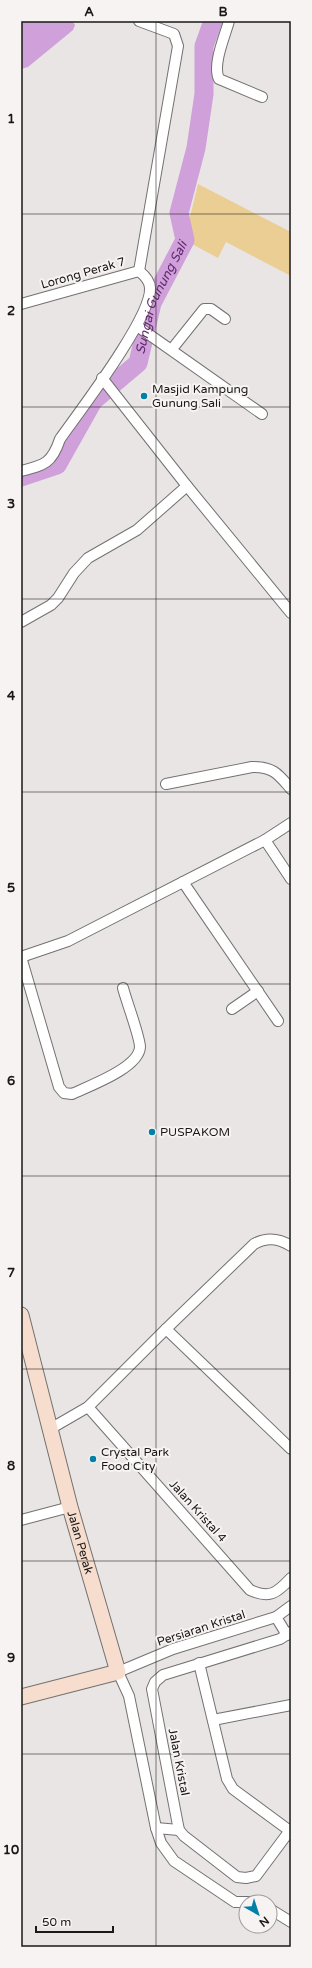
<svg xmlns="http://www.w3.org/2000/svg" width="312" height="1968" font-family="'Varela Round',sans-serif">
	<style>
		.green { fill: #ebce94 }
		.water { fill: #cfa0d9 }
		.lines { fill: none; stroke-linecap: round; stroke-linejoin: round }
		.river { stroke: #cfa0d9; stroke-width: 19 }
		.street-casing { stroke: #747171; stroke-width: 12 }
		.secondary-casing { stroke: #747171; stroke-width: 17 }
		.street { stroke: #fff; stroke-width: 10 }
		.secondary { stroke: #f6ddcd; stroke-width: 15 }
		.grid { fill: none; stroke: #191817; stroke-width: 1; stroke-opacity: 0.55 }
		.poi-dot { fill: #0480a6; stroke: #f7f3f2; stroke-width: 1.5 }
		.labels { text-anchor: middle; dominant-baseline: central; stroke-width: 4; stroke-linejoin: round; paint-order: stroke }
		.street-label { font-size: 12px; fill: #191817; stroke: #f7f3f2 }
		.poi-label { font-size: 12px; fill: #191817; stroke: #f7f3f2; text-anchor: start }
		.water-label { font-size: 13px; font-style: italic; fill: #60286c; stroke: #f7f3f2 }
		.neatline { fill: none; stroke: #191817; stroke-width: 1.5 }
		.grid-label { font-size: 13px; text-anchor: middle; font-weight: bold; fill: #191817 }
	</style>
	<rect width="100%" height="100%" fill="#e9e5e5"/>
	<!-- green -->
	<path class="green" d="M198,184l93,48v44l-65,-34 -8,16 -26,-14 1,-9 -5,-10z"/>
	<!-- water -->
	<path class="water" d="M21,21h51l3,4 -2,5 -45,37 -7,2z"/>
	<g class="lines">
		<!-- river -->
		<path class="river" id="s1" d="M21,477l36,-12 36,-64 45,-38 14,-60 33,-63 -6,-27 17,-65 8,-54v-48l9,-25"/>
		<defs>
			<g id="street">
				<path d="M229,21c-4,15 -17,44 -10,58l43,18"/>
				<path d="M139,271l39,-225 -4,-12 -35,-13"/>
				<path d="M21,304l118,-33c5,4 11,10 11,17 2,29 -71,124 -90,151 -8,24 -15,26 -39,32"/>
				<path d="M137,326l125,88"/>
				<path d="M172,349l32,-40h7l14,10"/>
				<path d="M102,378l85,108 104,127"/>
				<path d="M21,622l30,-17 7,-7 16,-25 14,-15 49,-28 50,-44"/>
				<path d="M166,784l86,-17c22,0 26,7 39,22"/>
				<path d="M265,840l26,39"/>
				<path d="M183,882l95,139"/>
				<path d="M21,957l47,-16 197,-101 26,-17"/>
				<path d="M21,957l38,130 5,6 8,1c17,-8 67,-26 68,-47 0,-10 -14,-47 -17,-59"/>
				<path d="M232,1009l26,-18"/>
				<path d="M166,1329l125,120"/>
				<path d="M88,1407l162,183c20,9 27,3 41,-12"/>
				<path d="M50,1429l38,-22 78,-78 88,-85c13,-7 24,-6 37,2"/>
				<path d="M21,1520l49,-13"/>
				<path d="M276,1617l11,18"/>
				<path d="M291,1632l-11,7 -117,36 -8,7 -3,7 25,131 2,10 5,6 53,41 9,1 10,-2 35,-47"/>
				<path d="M199,1663l28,116 6,10 57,42"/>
				<path d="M213,1720l78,-15"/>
				<path d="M156,1828l23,2"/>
				<path d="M246,1902h-11l-61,-41 -13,-18 -5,-15 -27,-132 -11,-24 55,-23 103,-32 15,-11"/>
				<path d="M246,1902h12"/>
				<path d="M270,1909l21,13"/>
			</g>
			<g id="secondary">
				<path id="s2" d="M21,1315l49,192 48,165 -97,25"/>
			</g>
		</defs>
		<!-- street casing -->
		<use href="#street" class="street-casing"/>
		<!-- secondary casing -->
		<use href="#secondary" class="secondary-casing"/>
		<!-- street -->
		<use href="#street" class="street"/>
		<!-- secondary -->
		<use href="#secondary" class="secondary"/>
	</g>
	<!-- grid -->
	<path class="grid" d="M156,21v1926M21,214h270M21,407h270M21,599h270M21,792h270M21,984h270M21,1176h270M21,1369h270M21,1561h270M21,1754h270"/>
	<!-- markers -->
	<g class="poi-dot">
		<circle cx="144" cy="396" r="4"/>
		<circle cx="152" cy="1132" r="4"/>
		<circle cx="93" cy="1459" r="4"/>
	</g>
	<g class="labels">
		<!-- street labels -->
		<g class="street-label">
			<text transform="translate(83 273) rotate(-16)">Lorong Perak 7</text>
			<text transform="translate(198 1511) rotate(48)">Jalan Kristal 4</text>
			<text stroke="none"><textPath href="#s2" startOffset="235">Jalan Perak</textPath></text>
			<text transform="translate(201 1628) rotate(-18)">Persiaran Kristal</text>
			<text transform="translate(179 1762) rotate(79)">Jalan Kristal</text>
		</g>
		<!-- poi labels -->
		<g class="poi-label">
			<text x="152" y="389">Masjid Kampung<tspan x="152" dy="14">Gunung Sali</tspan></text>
			<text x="160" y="1132">PUSPAKOM</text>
			<text x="101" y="1452">Crystal Park<tspan x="101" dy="14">Food City</tspan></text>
		</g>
		<!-- water labels -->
		<g class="water-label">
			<text stroke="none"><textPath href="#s1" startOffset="240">Sungai Gunung Sali</textPath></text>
		</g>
	</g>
	<!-- border -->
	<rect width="312" height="1968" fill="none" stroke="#f7f3f2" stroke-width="44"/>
	<!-- north arrow -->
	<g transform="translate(258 1914) rotate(141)"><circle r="19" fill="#f7f3f2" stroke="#9e9b9a"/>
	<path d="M0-3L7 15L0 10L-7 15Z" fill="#0480a6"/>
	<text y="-6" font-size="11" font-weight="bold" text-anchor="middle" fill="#191817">N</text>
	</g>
	<!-- scale -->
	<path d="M36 1926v6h77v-6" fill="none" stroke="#191817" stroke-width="2"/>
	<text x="42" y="1926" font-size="12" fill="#191817" stroke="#f7f3f2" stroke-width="3" paint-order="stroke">50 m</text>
	<rect x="22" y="22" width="268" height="1924" class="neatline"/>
	<g class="grid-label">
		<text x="89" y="16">A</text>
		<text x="223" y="16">B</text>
		<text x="11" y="123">1</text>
		<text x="11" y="315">2</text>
		<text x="11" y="508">3</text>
		<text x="11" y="700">4</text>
		<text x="11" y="892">5</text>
		<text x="11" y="1085">6</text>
		<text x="11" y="1277">7</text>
		<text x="11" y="1470">8</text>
		<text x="11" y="1662">9</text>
		<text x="11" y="1854">10</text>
	</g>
</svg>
